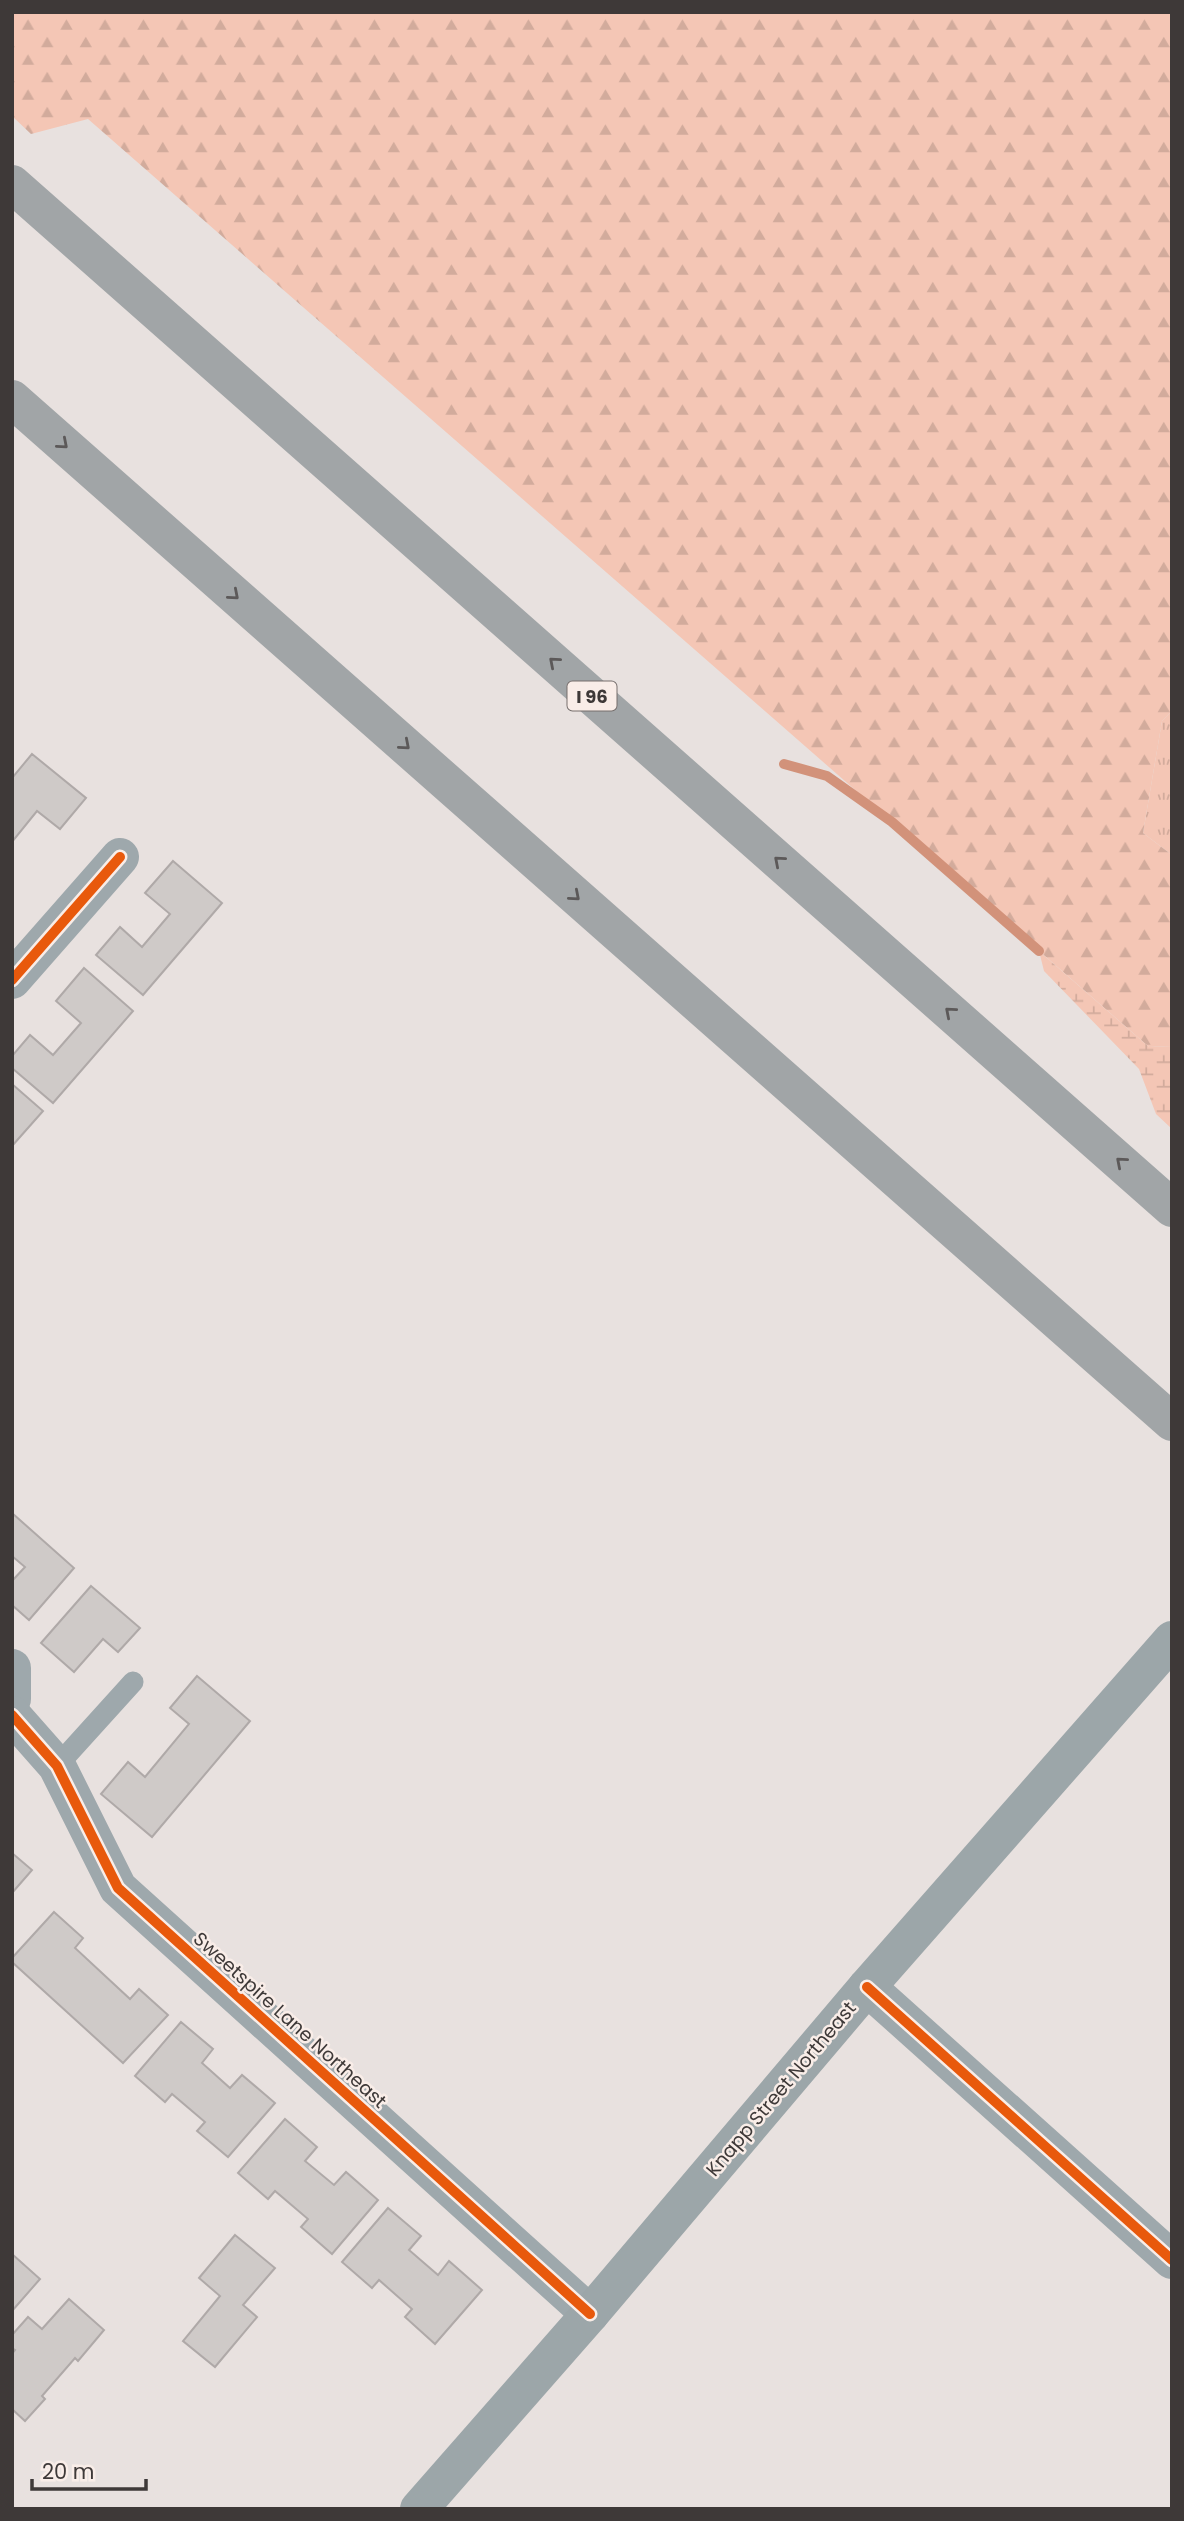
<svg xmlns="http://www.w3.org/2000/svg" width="1184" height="2521" font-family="Poppins,sans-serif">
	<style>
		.grass { fill: url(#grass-tufts) }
		.forest { fill: url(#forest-firs) }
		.wetland { fill: url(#wetland-marsh) }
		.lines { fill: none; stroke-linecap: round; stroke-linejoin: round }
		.stream { stroke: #d2927a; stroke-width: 10 }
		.building { fill: #cfcac8; stroke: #afa9a8; stroke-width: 2 }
		.lane { stroke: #9ea8ac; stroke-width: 21 }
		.street { stroke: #9ea8ac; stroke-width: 38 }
		.secondary { stroke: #9ca6a9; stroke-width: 38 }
		.highway { stroke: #a1a5a7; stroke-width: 38 }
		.cycleway-casing { stroke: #f9ede8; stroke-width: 15 }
		.cycleway { stroke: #e8590c; stroke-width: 10 }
		.oneway { stroke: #5c5959 }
		.labels { text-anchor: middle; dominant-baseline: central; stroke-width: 5; stroke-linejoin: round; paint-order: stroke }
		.shield { fill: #f9ede8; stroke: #766f6d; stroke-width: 2 }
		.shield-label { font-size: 18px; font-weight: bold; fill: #3e3938 }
		.street-label { font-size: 19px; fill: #3e3938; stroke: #f9ede8 }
	</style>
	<defs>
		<pattern id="grass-tufts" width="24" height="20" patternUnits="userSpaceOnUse" patternTransform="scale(1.75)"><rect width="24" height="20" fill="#f4c6b5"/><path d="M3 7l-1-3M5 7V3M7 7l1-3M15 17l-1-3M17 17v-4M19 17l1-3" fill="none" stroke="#d2ab9c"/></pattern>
		<pattern id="forest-firs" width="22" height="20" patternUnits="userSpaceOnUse" patternTransform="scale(1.75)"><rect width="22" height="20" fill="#f4c6b5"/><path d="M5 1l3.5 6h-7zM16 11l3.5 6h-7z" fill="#d2ab9c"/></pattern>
		<pattern id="wetland-marsh" width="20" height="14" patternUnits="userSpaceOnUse" patternTransform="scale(1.75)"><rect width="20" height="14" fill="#f4c6b5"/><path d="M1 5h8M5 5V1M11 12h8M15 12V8" fill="none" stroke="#d2ab9c"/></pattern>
	</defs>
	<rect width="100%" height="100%" fill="#e8e1df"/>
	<!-- grass -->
	<path class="grass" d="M1172,711v144l-29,-22 19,-112z"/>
	<!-- forest -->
	<path class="forest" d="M12,12h1160v699l-10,10 -19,112 29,22v191l-23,1 -1061,-928 -57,15 -19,-18z"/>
	<!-- wetland -->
	<path class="wetland" d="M1039,951l110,96 23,-1v83l-16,-15 -17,-45 -95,-98z"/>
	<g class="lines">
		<!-- stream -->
		<path class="stream" d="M784,764l43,12 65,46 147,129"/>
	</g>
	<!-- building -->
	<g class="building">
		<path d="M32,754l54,44 -26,31 -23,-18 -25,31v-64z"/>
		<path d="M173,861l49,42 -79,92 -47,-40 24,-28 22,20 28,-33 -25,-21z"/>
		<path d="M84,968l49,43 -80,92 -41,-35v-12l18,-21 23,20 28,-32 -25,-22z"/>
		<path d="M12,1084l31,27 -31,35z"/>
		<path d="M12,1513l62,55 -45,52 -17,-15v-24l13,-14 -13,-11z"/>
		<path d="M91,1586l49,42 -22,24 -15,-13 -29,33 -33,-29z"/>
		<path d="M197,1676l53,45 -98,116 -51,-43 27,-32 17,15 44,-53 -19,-16z"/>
		<path d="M12,1853l20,17 -20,23z"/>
		<path d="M54,1912l29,26 -8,10 55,51 9,-10 29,26 -45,48 -111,-101v-4z"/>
		<path d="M181,2022l32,27 -11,14 28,25 12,-13 33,28 -47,54 -31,-26 8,-9 -33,-28 -7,8 -30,-26z"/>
		<path d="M285,2119l32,28 -12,14 29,24 12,-13 32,28 -46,54 -31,-27 7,-8 -33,-28 -7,8 -30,-26z"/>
		<path d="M388,2208l33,28 -12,14 29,25 11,-14 33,29 -47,54 -30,-27 7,-8 -33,-29 -7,8 -30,-26z"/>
		<path d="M235,2235l40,33 -32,37 14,12 -42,50 -32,-26 37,-45 -21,-18z"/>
		<path d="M12,2254l28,25 -28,32z"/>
		<path d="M69,2299l35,31 -26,31 -3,-3 -33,38 3,3 -20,22 -13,-12v-55l3,-4 -3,-2v-13l16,-18 14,12z"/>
	</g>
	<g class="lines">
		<!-- lane -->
		<path class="lane" d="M57,1766l76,-84"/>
		<!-- street -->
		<g class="street">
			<path d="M12,980l108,-123"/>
			<path d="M12,1668v31"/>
			<path d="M12,1715l45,51 61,122 472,426"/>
			<path d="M867,1987l305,273"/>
		</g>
		<!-- secondary -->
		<path class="secondary" d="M419,2509l171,-195 277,-327 305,-347"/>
		<!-- highway -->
		<g class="highway">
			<path d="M12,184l1160,1024"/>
			<path d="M12,399l1160,1023"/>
		</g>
		<defs>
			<g id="cycleway">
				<path d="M12,980l108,-123"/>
				<path d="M12,1715l45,51 61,122 472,426"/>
				<path d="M867,1987l305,273"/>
			</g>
		</defs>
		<!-- cycleway casing -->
		<use href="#cycleway" class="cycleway-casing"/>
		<!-- cycleway -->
		<use href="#cycleway" class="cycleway"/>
	</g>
	<!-- one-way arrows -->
	<defs><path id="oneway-chevron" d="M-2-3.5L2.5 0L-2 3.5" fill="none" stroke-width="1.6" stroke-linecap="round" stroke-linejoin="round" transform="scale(1.75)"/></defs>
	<g class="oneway">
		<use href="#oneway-chevron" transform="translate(63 444) rotate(41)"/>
		<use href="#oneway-chevron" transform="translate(234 595) rotate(41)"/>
		<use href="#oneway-chevron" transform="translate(554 662) rotate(-139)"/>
		<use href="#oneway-chevron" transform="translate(405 745) rotate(41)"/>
		<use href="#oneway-chevron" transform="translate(779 861) rotate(-139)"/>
		<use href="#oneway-chevron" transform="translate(575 896) rotate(41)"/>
		<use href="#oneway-chevron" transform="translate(950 1012) rotate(-139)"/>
		<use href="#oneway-chevron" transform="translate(1121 1162) rotate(-139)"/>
	</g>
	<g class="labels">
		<!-- shield labels -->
		<rect class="shield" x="567.5" y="681.5" width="49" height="29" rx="5"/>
		<g class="shield-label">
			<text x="592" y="696">I 96</text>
		</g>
		<!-- street labels -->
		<g class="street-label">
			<text transform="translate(290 2020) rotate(42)">Sweetspire Lane Northeast</text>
			<text transform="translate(781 2089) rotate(-50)">Knapp Street Northeast</text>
		</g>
	</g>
	<!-- border -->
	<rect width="1184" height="2521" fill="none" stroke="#3e3938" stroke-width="28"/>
	<!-- scale -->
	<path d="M32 2479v10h114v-10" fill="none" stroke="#3e3938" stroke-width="3.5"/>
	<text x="42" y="2479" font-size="21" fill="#3e3938" stroke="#f9ede8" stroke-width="5" paint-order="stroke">20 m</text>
</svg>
